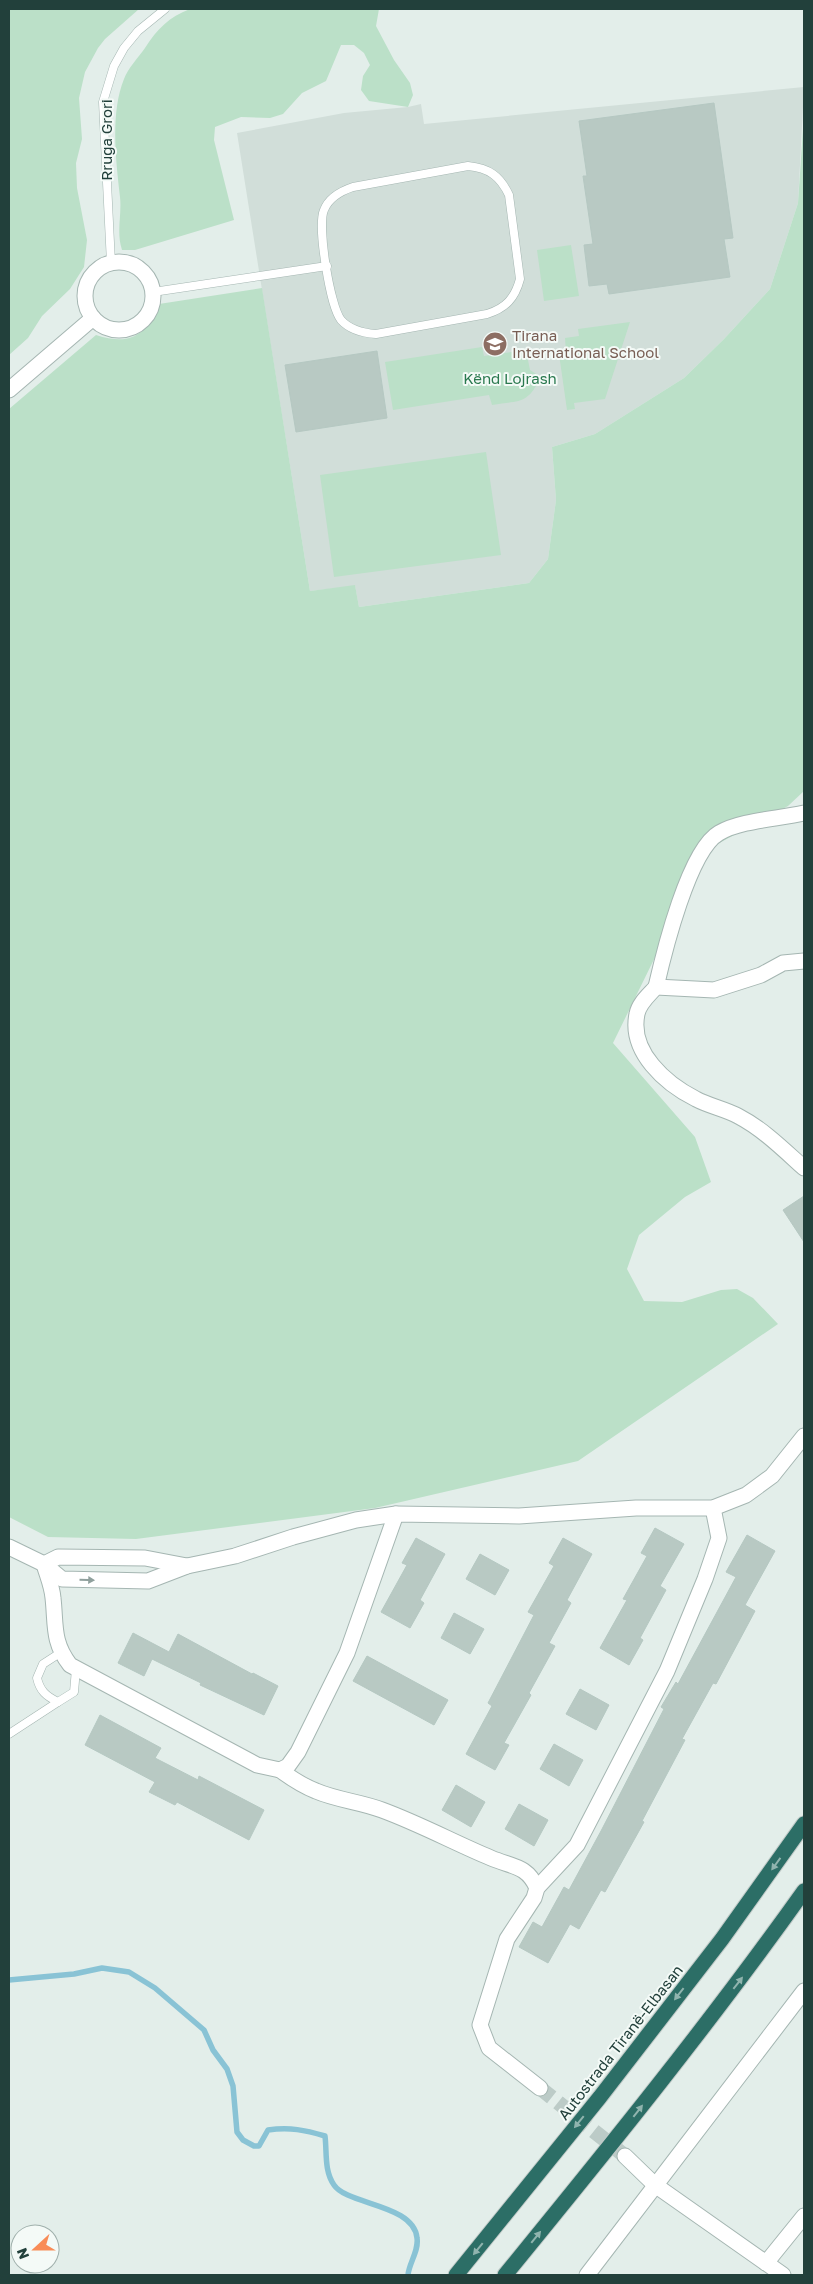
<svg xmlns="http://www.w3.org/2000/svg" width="813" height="2284" font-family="'Golos Text',sans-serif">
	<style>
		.built { fill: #d1ded9 }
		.green { fill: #bbe0c8 }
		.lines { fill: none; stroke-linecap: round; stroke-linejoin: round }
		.stream { stroke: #89c3d5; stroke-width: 5.5 }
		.building { fill: #b8c9c3; stroke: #b5c8c2 }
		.street-tunnel { stroke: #bccbc7; stroke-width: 15; stroke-dasharray: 15 8; stroke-linecap: butt }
		.lane-casing { stroke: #a5b6b2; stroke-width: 9 }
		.street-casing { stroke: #a5b6b2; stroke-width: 17 }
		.highway-casing { stroke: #c1cac8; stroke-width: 17 }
		.lane { stroke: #fff; stroke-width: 8 }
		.street { stroke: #fff; stroke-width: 15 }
		.highway { stroke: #2c6e66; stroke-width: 15 }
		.oneway { fill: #90a09d }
		.oneway2 { fill: #90b4ae }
		.labels { text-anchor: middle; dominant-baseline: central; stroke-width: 4; stroke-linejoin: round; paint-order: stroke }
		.street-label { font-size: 15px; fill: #22403b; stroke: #f4faf7 }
		.education-label { font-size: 15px; fill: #785e54; stroke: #f4faf7; text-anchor: start }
		.park-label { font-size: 15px; fill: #2a794f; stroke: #f4faf7 }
	</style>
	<rect width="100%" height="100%" fill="#e3eeea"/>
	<!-- built -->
	<path class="built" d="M804,87l-6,116 -28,86 -46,50 -40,39 -89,56 -43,13 4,53 -8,59 -19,24 -170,24 -4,-21 -45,5 -73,-458 107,-20 64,-6 13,-3 3,20z"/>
	<!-- green -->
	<g class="green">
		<path d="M9,9h130l-34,30 -7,9 -13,24 -6,26 3,41 -6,24 1,25 10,52 -3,27 -14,22 -28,27 -14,22 -19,17z"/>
		<path d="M190,9h189l-3,17 18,34 16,23 3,12 -5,12 -39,-6 -8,-11 2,-14 7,-11 -6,-12 -10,-8h-13l-15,36 -24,12 -19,21 -13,4 -29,-1 -26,10 -1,13 20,80 -99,30h-13c-6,-18 0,-35 -2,-53 -4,-35 -10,-84 4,-118 4,-11 14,-21 21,-31 12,-19 24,-31 45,-39z"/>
		<path d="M804,114v677l-16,15 -80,43 -95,194 82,94 16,45 -26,15 -46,38 -12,34 17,32 38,1 39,-12 16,-1 16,9 25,26 -200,137 -203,47 -239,31 -88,-2 -39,-20v-1108l87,-74c35,11 49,1 63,-31l103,-16 48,303 45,-6 4,22 170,-24 19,-24 8,-59 -4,-53 43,-13 89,-56 40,-39 46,-50 28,-86z"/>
		<path d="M571,245l8,51 -35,5 -7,-51z"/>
		<path d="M630,322l-25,77 -31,4 1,6 -8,1 -8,-56 7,-1 -1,-15 14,-2 -1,-7z"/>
		<path d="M482,347l2,9 42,-6 4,20 11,7c-14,28 -20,23 -49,28l-3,-10 -96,15 -8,-48z"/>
		<path d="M486,452l15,103 -167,22 -14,-102z"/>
	</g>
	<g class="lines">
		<!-- stream -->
		<path class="stream" d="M9,1980l65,-6 28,-6 27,4 26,16 49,42 9,20 14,19 6,17 4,46 6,8 11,6h5l9,-16c22,-3 37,0 57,6 2,16 -1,35 9,49 13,20 80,19 83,53 2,13 -8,25 -9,37"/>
	</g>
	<!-- building -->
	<g class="building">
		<path d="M714,103l19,135 -9,1 6,38 -121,17 -2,-10 -18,2 -5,-41 9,-1 -10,-68h4l-8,-55z"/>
		<path d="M377,351l10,67 -91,14 -11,-67z"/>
		<path d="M804,1196v46l-21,-32z"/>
		<path d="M655,1528l29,16 -24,42 6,4 -26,48 3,2 -14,25 -29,-17 27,-48 -4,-1 24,-43 -6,-3z"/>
		<path d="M747,1535l28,16 -30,54 10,6 -39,73 -3,-1 -31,56 3,1 -43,81 2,1 -39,70 -4,-2 -22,39 -9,-5 -22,39 -29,-16 14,-25 9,5 22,-40 5,3 32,-59 63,-122 -3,-2 15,-25 2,2 58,-107 -10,-5z"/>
		<path d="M416,1538l29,16 -25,46 4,3 -14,25 -29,-16 26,-47 -5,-2z"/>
		<path d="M563,1538l29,16 -25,46 4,3 -22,40 6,3 -26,47 2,2 -27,48 5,2 -14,25 -29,-16 26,-48 -4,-3 46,-88 -6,-3 26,-46 -5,-3z"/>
		<path d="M480,1554l29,16 -14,25 -29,-16z"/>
		<path d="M454,1613l30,16 -14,25 -29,-16z"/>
		<path d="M133,1633l36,19 9,-18 74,40 1,-1 25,13 -14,29 -64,-30 1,-2 -49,-24 -8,17 -26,-13z"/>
		<path d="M367,1656l81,44 -14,25 -81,-44z"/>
		<path d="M580,1689l29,16 -13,25 -30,-16z"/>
		<path d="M100,1715l61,33 -6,10 43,22 1,-4 65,34 -15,30 -72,-38 -2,3 -26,-13 6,-10 -70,-37z"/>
		<path d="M554,1744l29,16 -14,26 -29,-17z"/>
		<path d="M456,1785l29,17 -14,25 -29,-17z"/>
		<path d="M519,1804l29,16 -14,26 -29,-17z"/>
	</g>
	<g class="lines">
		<!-- street-tunnel -->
		<path class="street-tunnel" d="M540,2088l85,68"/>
		<defs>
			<g id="lane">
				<path d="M468,166c21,2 32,10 41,29l11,84c-5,19 -14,29 -33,35l-111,20c-14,-1 -26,-4 -35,-14 -11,-14 -24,-94 -17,-110 5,-13 17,-19 29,-23z"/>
				<path d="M111,263l-8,-161 11,-36 10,-18 14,-17 27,-22"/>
				<path d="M153,292l174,-26"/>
				<path d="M60,1653l-17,11 -6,14c3,13 9,18 21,24l16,-10 2,-23"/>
				<path d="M9,1734l49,-32"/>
			</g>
			<g id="street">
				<circle cx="119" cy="296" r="34"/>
				<path d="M9,390l84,-72"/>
				<path d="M804,961l-21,2 -22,12 -47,15 -58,-3c-7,8 -17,16 -19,27 -8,38 29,70 59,85 13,7 29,10 42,17 25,13 46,34 66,52"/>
				<path d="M656,987c8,-35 33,-137 63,-154 22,-13 60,-14 85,-20"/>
				<path d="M9,1547l35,17 18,15 86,2 39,-15 48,-10 58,-19 63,-17 40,-6 123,2 117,-8h77l33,-13 26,-19 32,-40"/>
				<path d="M44,1564c3,11 8,22 9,34 3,26 -1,44 17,67l187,100 23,5 8,-4 10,-14 49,-99 49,-139"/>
				<path d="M44,1564l14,-7 87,1 42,8"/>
				<path d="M280,1770c11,8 23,16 36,21 21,9 45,11 66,19 38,14 73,33 109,48 21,9 36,7 46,30"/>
				<path d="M540,2088l-51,-40 -9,-23 27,-86 27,-41 3,-10 40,-43 90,-174 38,-92 14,-41 -6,-30"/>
				<path d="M625,2156l30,29 111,78"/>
				<path d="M587,2275l217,-284"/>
				<path d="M783,2275l-17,-12 38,-47"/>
			</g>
			<g id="highway">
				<path d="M456,2275l144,-178 122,-158 82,-115"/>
				<path d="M505,2275c103,-126 205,-252 299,-384"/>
			</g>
		</defs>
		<!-- lane casing -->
		<use href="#lane" class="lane-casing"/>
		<!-- street casing -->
		<use href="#street" class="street-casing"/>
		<!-- highway casing -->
		<use href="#highway" class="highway-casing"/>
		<!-- lane -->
		<use href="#lane" class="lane"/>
		<!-- street -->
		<use href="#street" class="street"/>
		<!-- highway -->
		<use href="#highway" class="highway"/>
	</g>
	<!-- one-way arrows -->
	<defs><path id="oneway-solid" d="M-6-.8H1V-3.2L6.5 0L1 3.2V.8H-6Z" transform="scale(1.25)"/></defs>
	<use class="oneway" href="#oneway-solid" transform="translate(87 1580) rotate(2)"/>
	<g class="oneway2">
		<use href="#oneway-solid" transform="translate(776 1864) rotate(126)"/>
		<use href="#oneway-solid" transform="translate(738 1983) rotate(-52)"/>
		<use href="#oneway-solid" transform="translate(679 1994) rotate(128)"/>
		<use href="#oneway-solid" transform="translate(638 2111) rotate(-52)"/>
		<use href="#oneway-solid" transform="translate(579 2122) rotate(129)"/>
		<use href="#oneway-solid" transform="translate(536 2237) rotate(-51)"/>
		<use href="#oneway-solid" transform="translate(478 2249) rotate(129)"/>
	</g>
	<!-- icons -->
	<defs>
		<symbol id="school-disc" viewBox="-11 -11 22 22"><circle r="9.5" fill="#8d6e63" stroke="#f4faf7"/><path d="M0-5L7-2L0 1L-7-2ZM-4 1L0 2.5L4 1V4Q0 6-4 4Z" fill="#fff"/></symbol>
	</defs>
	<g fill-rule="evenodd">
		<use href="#school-disc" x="481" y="330" width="28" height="28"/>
	</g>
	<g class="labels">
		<!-- street labels -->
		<g class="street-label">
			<text transform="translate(106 140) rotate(-90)">Rruga Grori</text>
			<text transform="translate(620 2042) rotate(-52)">Autostrada Tiranë-Elbasan</text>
		</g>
		<!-- education labels -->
		<g class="education-label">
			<text x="512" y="335">Tirana<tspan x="512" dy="17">International School</tspan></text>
		</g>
		<!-- park labels -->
		<g class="park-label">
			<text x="510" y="378">Kënd Lojrash</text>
		</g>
	</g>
	<!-- border -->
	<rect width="813" height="2284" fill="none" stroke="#22403b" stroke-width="20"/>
	<!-- north arrow -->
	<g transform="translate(35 2249) rotate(249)"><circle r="24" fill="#f4faf7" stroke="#a0b0ac"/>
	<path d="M0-4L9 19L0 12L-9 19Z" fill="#f88c57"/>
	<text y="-8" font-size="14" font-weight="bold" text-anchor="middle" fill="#22403b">N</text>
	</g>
</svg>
